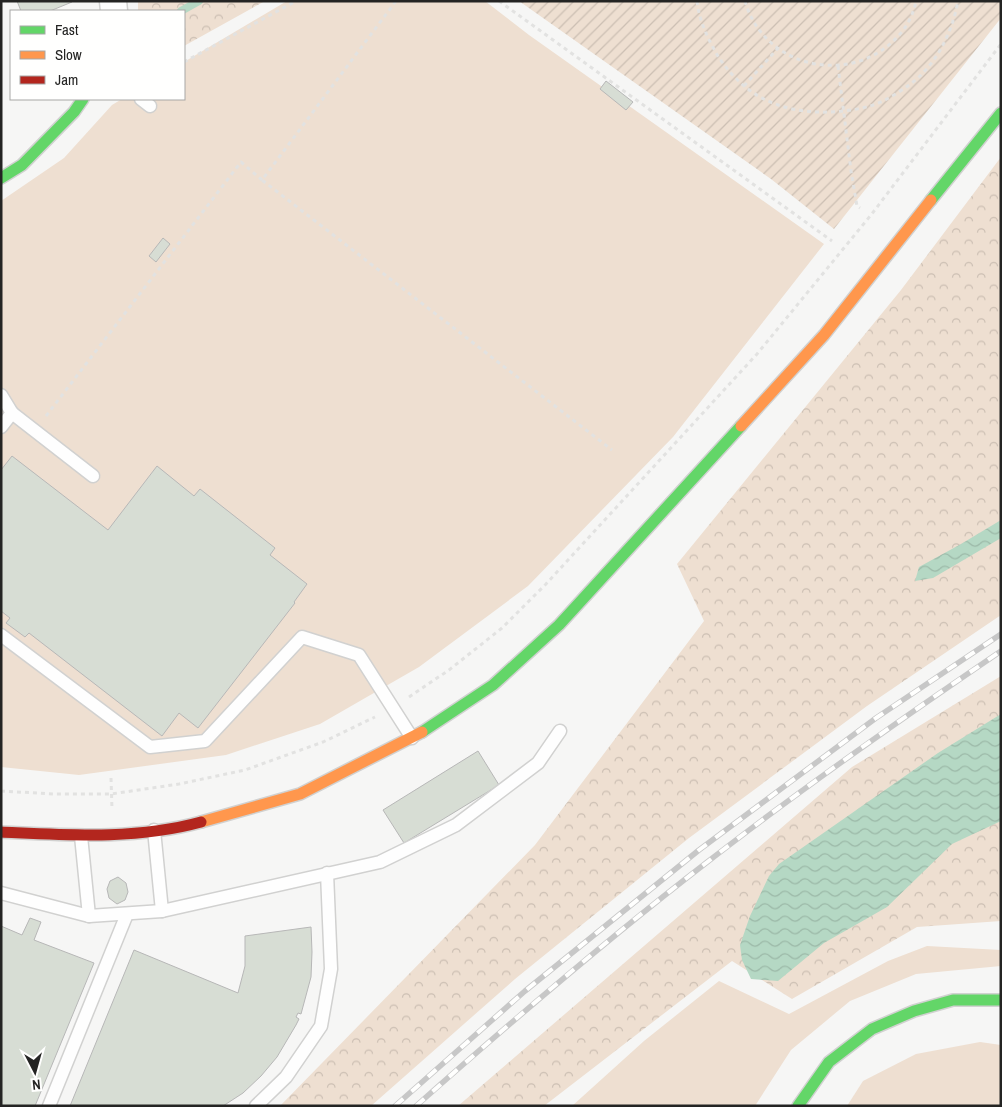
<svg xmlns="http://www.w3.org/2000/svg" width="1002" height="1107" font-family="'Archivo Narrow',sans-serif">
	<style>
		.grass { fill: #eedfd1 }
		.forest { fill: url(#forest-crowns) }
		.garden { fill: url(#garden-furrows) }
		.water { fill: url(#water-waves) }
		.lines { fill: none; stroke-linecap: round; stroke-linejoin: round }
		.stream { stroke: #b5d8c4; stroke-width: 8 }
		.building { fill: #d7ddd4; stroke: #b7b7b7 }
		.lane-casing { stroke: #d1d1d0; stroke-width: 15 }
		.street-casing { stroke: #d1d1d0; stroke-width: 29 }
		.fast-casing { stroke: #d1d1d0; stroke-width: 14 }
		.slow-casing { stroke: #d1d1d0; stroke-width: 14 }
		.jam-casing { stroke: #d1d1d0; stroke-width: 14 }
		.path { stroke: #e2e2e1; stroke-width: 3; stroke-dasharray: 4 4; stroke-linecap: butt }
		.lane { stroke: #fefefe; stroke-width: 12 }
		.street { stroke: #fefefe; stroke-width: 26 }
		.fast { stroke: #63d668; stroke-width: 11 }
		.slow { stroke: #ff974d; stroke-width: 11 }
		.jam { stroke: #b3261e; stroke-width: 11 }
		.rail-casing { stroke: #c7c7c7; stroke-width: 5.5 }
		.rail { stroke: #fffffe; stroke-width: 4; stroke-dasharray: 11; stroke-linecap: butt }
	</style>
	<defs>
		<pattern id="forest-crowns" width="20" height="18" patternUnits="userSpaceOnUse" patternTransform="scale(1.25)"><rect width="20" height="18" fill="#eedfd1"/><path d="M2 6a3 3 0 1 1 6 0M12 15a3 3 0 1 1 6 0" fill="none" stroke="#ccbfb3"/></pattern>
		<pattern id="garden-furrows" width="10" height="10" patternUnits="userSpaceOnUse" patternTransform="scale(1.25)"><rect width="10" height="10" fill="#eedfd1"/><path d="M-1 1l2-2M0 10L10 0M9 11l2-2" fill="none" stroke="#ccbfb3"/></pattern>
		<pattern id="water-waves" width="16" height="10" patternUnits="userSpaceOnUse" patternTransform="scale(1.25)"><rect width="16" height="10" fill="#b5d8c4"/><path d="M0 5q4-4 8 0t8 0" fill="none" stroke="#9cb9a8"/></pattern>
	</defs>
	<rect width="100%" height="100%" fill="#f6f6f5"/>
	<!-- grass -->
	<g class="grass">
		<path d="M287,1h198l44,34 295,209 -151,193 -145,149 -109,81 -99,57 -94,31 -147,20 -78,-8v-566l63,-43 48,-53 10,-6h62v-37z"/>
		<path d="M927,946l74,4v16l-85,8 -66,27 -59,49 -36,56h-183l72,-65 75,-60 70,33 99,-53z"/>
		<path d="M980,1042l21,3v61h-154l16,-25 53,-27z"/>
	</g>
	<!-- forest -->
	<g class="forest">
		<path d="M138,1h127l-81,45v-35h-46z"/>
		<path d="M1001,157v458l-134,91 -178,132 -174,141 -144,127h-91l255,-261 169,-224 -27,-57 224,-274z"/>
		<path d="M1001,676v245l-84,6 -125,72 -60,-38 -188,145h-86l394,-339z"/>
	</g>
	<!-- garden -->
	<path class="garden" d="M519,1h482v17l-167,211 -63,-50z"/>
	<!-- water -->
	<g class="water">
		<path d="M1001,520v18l-68,40 -18,3 4,-14 42,-23z"/>
		<path d="M1001,714v107l-49,23 -65,63 -63,36 -46,38 -27,-2 -9,-19 -2,-15 10,-29 19,-40 10,-12 159,-111z"/>
	</g>
	<g class="lines">
		<!-- stream -->
		<path class="stream" d="M181,11l18,-10"/>
	</g>
	<!-- building -->
	<g class="building">
		<path d="M17,1h55v1l-22,9h-29z"/>
		<path d="M606,81l27,21 -7,8 -26,-21z"/>
		<path d="M163,238l7,6 -14,18 -7,-6z"/>
		<path d="M12,456l96,74 49,-64 37,30 6,-7 75,59 -5,7 37,29 -13,18 1,1 -97,125 -19,-15 -17,23 -133,-103 -4,4 -19,-14 4,-5 -9,-7v-141z"/>
		<path d="M478,751l21,34 -95,58 -21,-33z"/>
		<path d="M118,877l8,6 2,9 -3,8 -8,4 -8,-6 -2,-9 3,-8z"/>
		<path d="M30,918l11,4 -7,18 60,23 -59,143h-34v-180l21,9z"/>
		<path d="M311,927l1,25 -1,25 -10,37 -3,-1 -2,4 3,2 -3,6 -19,32 -16,19 -18,17 -20,13h-153l64,-156 104,43 7,-27v-30z"/>
	</g>
	<g class="lines">
		<defs>
			<g id="lane">
				<path d="M141,99l9,7"/>
				<path d="M1,395l11,18 -11,14"/>
				<path d="M12,413l81,63"/>
				<path d="M1,635l149,112 55,-6 97,-104 57,18 53,83"/>
				<path d="M154,830l8,81"/>
				<path d="M81,836l8,80"/>
				<path d="M1,893l88,23 73,-5 218,-49 76,-37 82,-62 22,-32"/>
				<path d="M49,1106l78,-192"/>
				<path d="M256,1106l30,-29 35,-51 10,-57 -4,-96"/>
			</g>
			<path id="street" d="M113,1l1,10"/>
			<g id="fast">
				<path d="M1,178l21,-13 52,-53 9,-13"/>
				<path d="M931,200l70,-87"/>
				<path d="M422,732l71,-47 66,-60 182,-199"/>
				<path d="M798,1106l31,-44 43,-33 42,-18 39,-11h48"/>
			</g>
			<g id="slow">
				<path d="M741,426l83,-91 107,-135"/>
				<path d="M201,822l99,-28 122,-62"/>
			</g>
			<path id="jam" d="M1,832c67,3 135,8 200,-10"/>
		</defs>
		<!-- lane casing -->
		<use href="#lane" class="lane-casing"/>
		<!-- street casing -->
		<use href="#street" class="street-casing"/>
		<!-- fast casing -->
		<use href="#fast" class="fast-casing"/>
		<!-- slow casing -->
		<use href="#slow" class="slow-casing"/>
		<!-- jam casing -->
		<use href="#jam" class="jam-casing"/>
		<!-- path -->
		<g class="path">
			<path d="M396,1l-134,179 350,270"/>
			<path d="M499,1l333,240"/>
			<path d="M697,1c2,18 9,34 18,50 7,13 17,24 28,34 34,30 86,32 127,21 15,-4 40,-20 51,-31 20,-20 32,-47 37,-74"/>
			<path d="M745,1c17,61 91,83 140,47 16,-12 27,-27 31,-47"/>
			<path d="M184,62l112,-61"/>
			<path d="M838,66l13,105 6,35 3,2"/>
			<path d="M744,86l34,-38"/>
			<path d="M46,416l195,-254 21,18"/>
			<path d="M409,697l40,-27 53,-42 44,-44 211,-230 114,-139 130,-171"/>
			<path d="M111,778l1,31"/>
			<path d="M1,791l53,3h57l68,-10 66,-14 78,-28 52,-25"/>
		</g>
		<!-- lane -->
		<use href="#lane" class="lane"/>
		<!-- street -->
		<use href="#street" class="street"/>
		<!-- fast -->
		<use href="#fast" class="fast"/>
		<!-- slow -->
		<use href="#slow" class="slow"/>
		<!-- jam -->
		<use href="#jam" class="jam"/>
		<defs>
			<g id="rail">
				<path d="M395,1106l130,-115 174,-141 177,-132 125,-84"/>
				<path d="M416,1106c95,-84 190,-166 290,-243 95,-74 195,-144 295,-212"/>
			</g>
		</defs>
		<!-- rail casing -->
		<use href="#rail" class="rail-casing"/>
		<!-- rail -->
		<use href="#rail" class="rail"/>
	</g>
	<!-- border -->
	<rect width="1002" height="1107" fill="none" stroke="#242423" stroke-width="5"/>
	<!-- legend -->
	<rect x="10" y="10" width="175" height="90" fill="#fffffe" stroke="#a7a7a6"/>
	<rect x="20" y="26" width="25" height="8" fill="#63d668" stroke="#a7a7a6"/>
	<text x="55" y="35" font-size="15" fill="#242423">Fast</text>
	<rect x="20" y="51" width="25" height="8" fill="#ff974d" stroke="#a7a7a6"/>
	<text x="55" y="60" font-size="15" fill="#242423">Slow</text>
	<rect x="20" y="76" width="25" height="8" fill="#b3261e" stroke="#a7a7a6"/>
	<text x="55" y="85" font-size="15" fill="#242423">Jam</text>
	<!-- north arrow -->
	<g transform="translate(35 1072) rotate(174)" stroke="#fffffe" stroke-width="4" paint-order="stroke">
	<path d="M0-4L9 19L0 12L-9 19Z" fill="#242423"/>
	<text y="-8" font-size="14" font-weight="bold" text-anchor="middle" fill="#242423">N</text>
	</g>
</svg>
